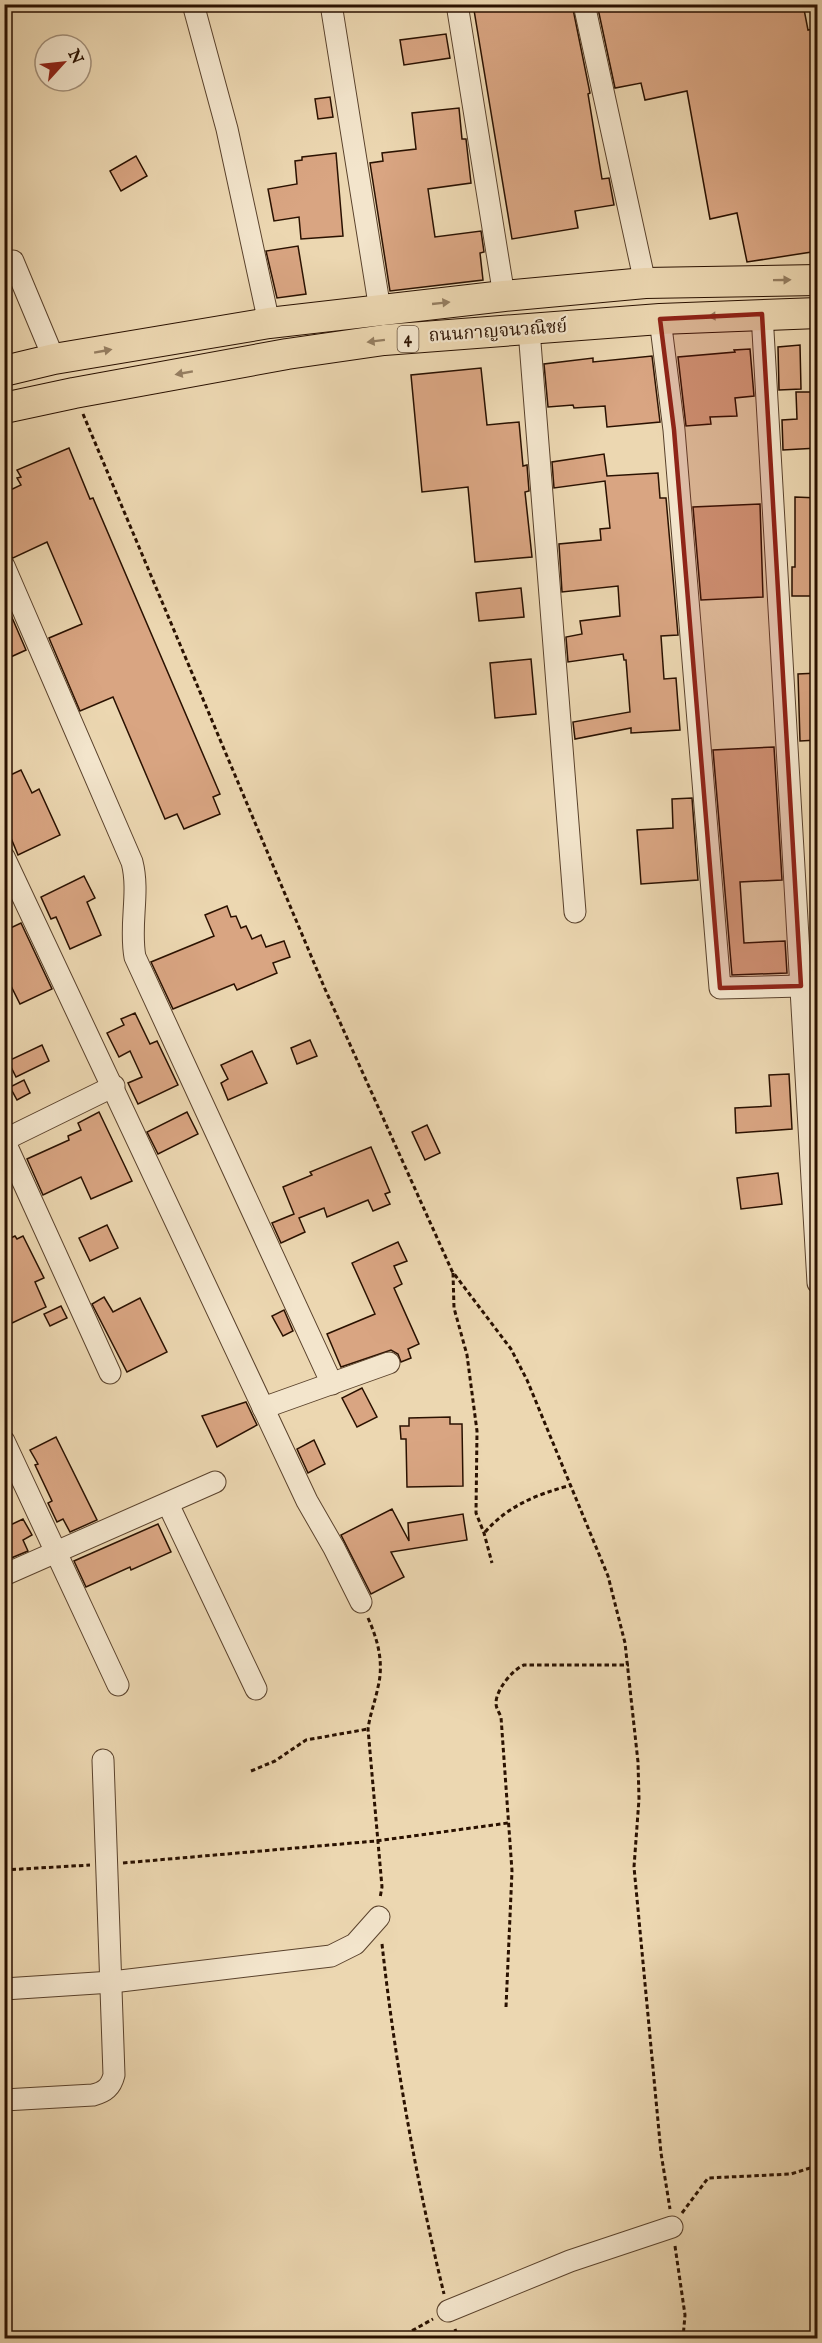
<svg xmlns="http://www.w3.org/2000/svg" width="822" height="2343" font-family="'IM FELL English','Noto Serif Thai',serif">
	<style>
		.building { fill: #d9a582; stroke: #2a1100; stroke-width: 1.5 }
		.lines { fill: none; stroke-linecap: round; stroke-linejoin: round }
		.minor-casing { stroke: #5a422c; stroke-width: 23 }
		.highway-casing { stroke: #2a1100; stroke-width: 32 }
		.path { stroke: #2a1100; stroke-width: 3; stroke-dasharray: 4.5 3; stroke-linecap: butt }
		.minor { stroke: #f3e5cc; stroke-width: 21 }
		.highway { stroke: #ecd7b1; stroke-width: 30 }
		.oneway { fill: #957e61 }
		.marked { fill: #8f2418; fill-opacity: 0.2; stroke: #8f2418; stroke-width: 4.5; stroke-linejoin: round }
		.labels { text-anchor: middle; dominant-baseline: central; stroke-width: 4.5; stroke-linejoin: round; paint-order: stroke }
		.shield { fill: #f3e5cc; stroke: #66513d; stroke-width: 1.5 }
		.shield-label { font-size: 16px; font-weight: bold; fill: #2a1100 }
		.street-label { font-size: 18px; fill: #2a1100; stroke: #f3e5cc }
	</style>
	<rect width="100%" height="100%" fill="#ecd7b1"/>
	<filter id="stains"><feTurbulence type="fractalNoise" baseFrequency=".00333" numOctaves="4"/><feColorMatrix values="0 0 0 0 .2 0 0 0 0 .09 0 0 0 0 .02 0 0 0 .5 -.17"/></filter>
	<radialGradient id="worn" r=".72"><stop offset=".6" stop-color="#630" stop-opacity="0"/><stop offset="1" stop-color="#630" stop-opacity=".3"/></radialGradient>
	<!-- building -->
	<g class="building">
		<path d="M473,4h99l18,89 -2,1 14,85 7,-1 5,27 -39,6 3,17 -66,11z"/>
		<path d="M597,4h206l5,26 10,-2v223l-71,11 -10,-49 -27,6 -23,-128 -42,9 -4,-17 -26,5z"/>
		<path d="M446,34l4,24 -46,7 -4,-25z"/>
		<path d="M330,97l3,20 -15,2 -3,-20z"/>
		<path d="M459,108l3,31h4l5,44 -43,6 7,48 46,-6 3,21 -4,1 3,27 -93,11 -20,-128 13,-2 -1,-8 34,-4 -4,-36z"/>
		<path d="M336,153l7,83 -42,3 -2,-22 -25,4 -6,-32 29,-5 -2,-23 7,-1v-3z"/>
		<path d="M136,156l11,20 -26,15 -11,-20z"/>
		<path d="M298,246l8,48 -29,4 -11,-47z"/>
		<path d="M800,345l1,44 -22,1 -1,-43z"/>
		<path d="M750,349l4,47 -19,2 2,18 -27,1 1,7 -25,2 -8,-69 57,-5 -1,-2z"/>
		<path d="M652,356l8,66 -53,5 -2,-21 -31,2 -1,-3 -25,2 -4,-43 49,-6v4z"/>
		<path d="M481,368l6,57 32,-3 4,44 4,-1 2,26 -4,1 7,65 -57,5 -7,-75 -46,5 -11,-117z"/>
		<path d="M796,392h22v56l-35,2 -1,-30 15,-1z"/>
		<path d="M69,448l21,51 3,-1 127,296 -7,3 7,17 -36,15 -7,-15 -12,5 -52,-122 -33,14 -31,-73 33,-14 -35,-82 -34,16 -9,-5v-60l17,-8 -4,-7 4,-1 -4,-7z"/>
		<path d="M604,454l3,22 51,-3 2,25h6l12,137 -17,1 3,43 12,-1 4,52 -49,3v-5l-56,11 -2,-17 57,-10 -4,-52h-2l-1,-6 -55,8 -2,-25 16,-3 -2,-13 40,-5 -2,-30 -56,6 -3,-48 42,-4 -1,-11 10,-1 -5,-47 -51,7 -2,-26z"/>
		<path d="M795,497l23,1v98h-26v-29h3z"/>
		<path d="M760,504l3,93 -62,3 -8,-93z"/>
		<path d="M521,588l3,29 -45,4 -3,-28z"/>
		<path d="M4,599l22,51 -22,10z"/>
		<path d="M531,659l5,55 -41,4 -5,-55z"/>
		<path d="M818,673v67l-18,1 -2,-67z"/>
		<path d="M774,747l8,133 -42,2 4,61 41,-2 2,32 -55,2 -19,-225z"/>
		<path d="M21,770l11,23 7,-4 21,46 -42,20 -14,-34v-43z"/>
		<path d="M692,798l6,82 -57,4 -4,-54 36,-2 -1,-29z"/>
		<path d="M84,876l11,22 -8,4 14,33 -31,14 -14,-32 -5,2 -10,-22z"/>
		<path d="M227,906l4,11 5,-1 5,12 5,-2 6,13 9,-4 5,12 18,-6 6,16 -17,6 4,10 -40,17 -3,-6 -61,25 -22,-47 63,-26 -9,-21z"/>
		<path d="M21,923l31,66 -32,15 -16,-32v-41z"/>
		<path d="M135,1013l15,31 7,-3 21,44 -40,19 -10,-21 14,-6 -12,-26 -11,6 -12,-24 17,-8 -3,-6z"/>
		<path d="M310,1040l7,16 -20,8 -6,-16z"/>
		<path d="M42,1045l7,16 -33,16 -8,-16z"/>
		<path d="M252,1051l15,32 -39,17 -7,-17 7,-4 -7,-14z"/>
		<path d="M789,1074l3,55 -56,4 -1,-25 36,-2 -2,-31z"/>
		<path d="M24,1080l6,13 -13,7 -7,-13z"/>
		<path d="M99,1112l33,69 -41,18 -10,-22 -38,18 -16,-36 42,-19 -1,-4 13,-6 -3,-7z"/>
		<path d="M187,1112l11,22 -40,20 -11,-22z"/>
		<path d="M427,1125l13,28 -15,7 -13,-28z"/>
		<path d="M371,1147l19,45 -5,2 5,10 -17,7 -5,-11 -41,17 -3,-9 -25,10 6,14 -24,11 -9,-20 22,-9 -11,-27 29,-12 -2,-3z"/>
		<path d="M778,1173l4,31 -41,5 -4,-31z"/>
		<path d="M107,1225l11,23 -28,13 -11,-23z"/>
		<path d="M15,1236l2,3 6,-3 21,42 -9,4 11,25 -36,17 -6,-11v-72z"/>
		<path d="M398,1242l9,19 -13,5 8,18 -8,4 25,56 -11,5 3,9 -10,4 -3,-8 -7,-4 -50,17 -14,-33 48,-20 -23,-51z"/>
		<path d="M104,1297l9,15 27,-14 27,54 -40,20 -35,-68z"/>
		<path d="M61,1306l6,12 -17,8 -6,-12z"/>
		<path d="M284,1310l9,21 -10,5 -11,-20z"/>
		<path d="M362,1388l15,29 -20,10 -15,-29z"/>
		<path d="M246,1402l11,23 -40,22 -15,-31z"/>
		<path d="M450,1417v7h12l1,62 -56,1 -1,-48h-5l-1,-13h9v-8z"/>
		<path d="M56,1437l41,83 -27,12 -7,-13 -6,3 -9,-19 4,-2 -17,-36 3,-1 -8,-14z"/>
		<path d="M314,1440l11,24 -17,9 -11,-24z"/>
		<path d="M392,1509l17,32 -1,-18 55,-9 4,26 -76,12 13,25 -33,17 -30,-59z"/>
		<path d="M23,1519l9,16 -9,5 5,11 -24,10v-33z"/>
		<path d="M158,1524l13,28 -40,18 -1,-3 -44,20 -12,-26z"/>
	</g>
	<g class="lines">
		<defs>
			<g id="minor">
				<path d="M193,4l34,125 42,194"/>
				<path d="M331,4l49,306"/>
				<path d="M457,4l47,292"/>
				<path d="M584,4l61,279"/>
				<path d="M13,261l41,98"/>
				<path d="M762,314l56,969"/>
				<path d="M660,319l14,111 46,558 81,-2"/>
				<path d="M529,330l46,582"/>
				<path d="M4,566l128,296c8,31 -3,63 3,95l197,427"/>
				<path d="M4,857l303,644 27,47 27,54"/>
				<path d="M4,1140l106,233"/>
				<path d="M4,1140l110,-54"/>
				<path d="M263,1408l126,-45"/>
				<path d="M4,1441l114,244"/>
				<path d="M168,1504l88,185"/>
				<path d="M4,1575l211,-93"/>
				<path d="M4,1989l108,-7 219,-26 24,-12 24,-27"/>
				<path d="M4,2100l89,-5c12,-3 18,-8 21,-20l-11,-315"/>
				<path d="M448,2311l122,-50 102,-34"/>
			</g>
			<g id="highway">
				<path d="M4,371l50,-12 215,-36 235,-27 141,-13 173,-3"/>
				<path d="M4,408l70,-15 213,-39 97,-14 276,-21 158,-6"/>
			</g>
		</defs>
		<!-- minor casing -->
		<use href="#minor" class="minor-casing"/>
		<!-- highway casing -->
		<use href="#highway" class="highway-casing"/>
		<!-- path -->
		<g class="path">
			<path d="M83,414l242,575 127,282 59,78 16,31 81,196 17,67 13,119 1,37 -5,68 27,286 9,56"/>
			<path d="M453,1273l1,35 13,47 10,76 -1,82 8,20 8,30"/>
			<path d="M485,1532c24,-27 51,-37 86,-47"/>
			<path d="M368,1618c10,22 16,45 10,69 -3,15 -8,27 -10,42l14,158 -2,11"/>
			<path d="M251,1771l24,-10 31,-21 62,-11"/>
			<path d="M123,1863l253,-22 132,-18"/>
			<path d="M4,1870l86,-5"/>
			<path d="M382,1944c13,118 34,235 62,350"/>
			<path d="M506,2007l6,-136 -11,-154c-2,-5 -5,-9 -5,-14 0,-13 16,-33 28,-38h105"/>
			<path d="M682,2213l26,-35 83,-4 22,-7 5,3"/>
			<path d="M675,2246l10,69 -2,23"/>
			<path d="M455,2329l3,9"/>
			<path d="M399,2338l34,-19"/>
		</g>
		<!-- minor -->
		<use href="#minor" class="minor"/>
		<!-- highway -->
		<use href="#highway" class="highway"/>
	</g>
	<!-- one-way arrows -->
	<defs><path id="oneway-solid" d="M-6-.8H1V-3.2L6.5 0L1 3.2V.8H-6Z" transform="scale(1.5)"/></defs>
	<g class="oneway">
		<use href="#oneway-solid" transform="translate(782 280) rotate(-1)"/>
		<use href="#oneway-solid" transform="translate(441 303) rotate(-6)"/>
		<use href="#oneway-solid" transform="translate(717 316) rotate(177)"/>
		<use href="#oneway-solid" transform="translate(376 341) rotate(173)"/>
		<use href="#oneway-solid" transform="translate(103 351) rotate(-10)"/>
		<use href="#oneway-solid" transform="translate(184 373) rotate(170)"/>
	</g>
	<!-- marked area -->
	<path class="marked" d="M762,314l39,672 -81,2 -46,-558 -14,-111z"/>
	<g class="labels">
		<!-- shield labels -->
		<rect class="shield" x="397.5" y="326" width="21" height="26" rx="4.5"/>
		<g class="shield-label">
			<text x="408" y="339">4</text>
		</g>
		<!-- street labels -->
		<g class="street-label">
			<text transform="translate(498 332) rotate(-4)">ถนนกาญจนวณิชย์</text>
		</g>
	</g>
	<!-- margin -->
	<rect width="822" height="2343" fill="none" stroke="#ecd7b1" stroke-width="24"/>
	<rect x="6" y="6" width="810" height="2331" fill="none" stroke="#2a1100" stroke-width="3"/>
	<rect x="12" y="12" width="798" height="2319" fill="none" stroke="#2a1100" stroke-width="1.5"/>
	<!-- north arrow -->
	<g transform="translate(63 63) rotate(63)"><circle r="28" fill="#f3e5cc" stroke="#a3907a" stroke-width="1.5"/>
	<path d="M0-4.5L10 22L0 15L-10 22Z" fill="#8f2418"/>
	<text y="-9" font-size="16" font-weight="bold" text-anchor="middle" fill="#2a1100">N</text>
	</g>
	<rect width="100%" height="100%" filter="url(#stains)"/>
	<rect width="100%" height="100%" fill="url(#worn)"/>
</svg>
